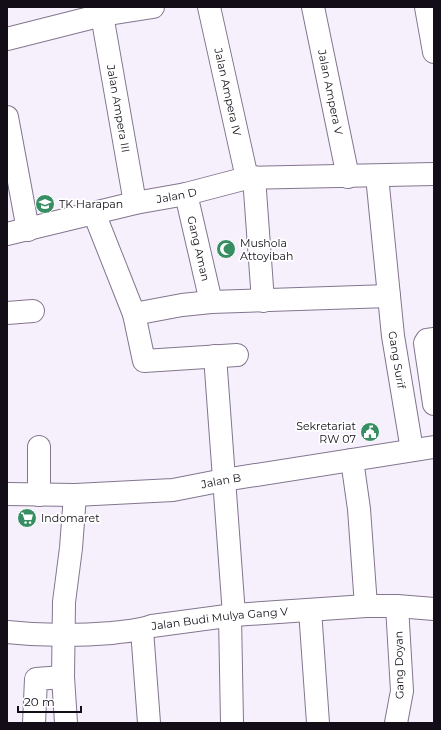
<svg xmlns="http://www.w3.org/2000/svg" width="441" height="730" font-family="Montserrat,sans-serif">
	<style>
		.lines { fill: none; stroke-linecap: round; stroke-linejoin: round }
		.street-casing { stroke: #83758f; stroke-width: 24 }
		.street { stroke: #fff; stroke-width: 22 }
		.labels { text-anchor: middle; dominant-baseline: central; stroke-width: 3.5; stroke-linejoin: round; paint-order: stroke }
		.street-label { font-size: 11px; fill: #120d17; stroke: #fff }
		.poi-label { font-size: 11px; fill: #120d17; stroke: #fff; text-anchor: start }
	</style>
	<rect width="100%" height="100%" fill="#f6f0fc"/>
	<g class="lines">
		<defs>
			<g id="street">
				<path id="s1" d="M209,7l38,171"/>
				<path id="s2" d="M313,7l35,170"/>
				<path d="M426,7l8,45"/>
				<path id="s3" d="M102,15l33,188"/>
				<path d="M7,39l95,-24 51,-8"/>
				<path d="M7,117l21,113"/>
				<path id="s4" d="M377,176l16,160 19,114"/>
				<path d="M254,177l9,124"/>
				<path id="s5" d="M186,194l25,108"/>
				<path d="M94,213l40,101 10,47 93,-6"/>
				<path id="s6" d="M7,234l128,-31 51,-9 61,-16 187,-4"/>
				<path d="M7,313l26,-2"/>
				<path d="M134,314l48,-9 29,-3 178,-6"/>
				<path d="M434,339l-7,1 -2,3 9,61"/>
				<path d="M215,356l19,259"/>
				<path d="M352,460l7,49 7,97"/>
				<path id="s7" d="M7,494l68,1 98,-5 51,-10 210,-33"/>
				<path d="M39,495v-48"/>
				<path d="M310,610l8,113"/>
				<path d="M230,616l2,107"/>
				<path d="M142,630l7,93"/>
				<path id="s8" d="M7,632c36,4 70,4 105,1 14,-2 27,-2 40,-7l82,-11 132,-9h31l37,3"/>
				<path d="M34,723l2,-44 27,-2"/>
				<path d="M66,723l-3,-46 1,-75 7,-54 4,-53"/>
				<path d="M396,723l6,-32 -5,-85"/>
			</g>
		</defs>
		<!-- street casing -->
		<use href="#street" class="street-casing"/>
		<!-- street -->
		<use href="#street" class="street"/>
	</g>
	<!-- icons -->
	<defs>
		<symbol id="school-disc" viewBox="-11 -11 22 22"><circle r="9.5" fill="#368e62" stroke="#fff"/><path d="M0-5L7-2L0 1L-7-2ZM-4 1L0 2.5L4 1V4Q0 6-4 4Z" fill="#fff"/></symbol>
		<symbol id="mosque-disc" viewBox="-11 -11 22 22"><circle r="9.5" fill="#368e62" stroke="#fff"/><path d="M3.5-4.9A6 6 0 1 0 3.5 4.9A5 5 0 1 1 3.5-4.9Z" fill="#fff"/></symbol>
		<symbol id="civic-disc" viewBox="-11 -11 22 22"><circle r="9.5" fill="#368e62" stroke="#fff"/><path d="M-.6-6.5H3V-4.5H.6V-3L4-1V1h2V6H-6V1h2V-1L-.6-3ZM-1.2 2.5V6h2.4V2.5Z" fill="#fff"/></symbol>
		<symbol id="supermarket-disc" viewBox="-11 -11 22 22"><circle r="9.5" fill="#368e62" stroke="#fff"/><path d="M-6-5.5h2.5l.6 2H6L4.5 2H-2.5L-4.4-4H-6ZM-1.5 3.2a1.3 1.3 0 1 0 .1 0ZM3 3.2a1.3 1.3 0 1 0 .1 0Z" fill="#fff"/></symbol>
	</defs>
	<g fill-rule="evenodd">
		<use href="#school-disc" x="34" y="193" width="22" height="22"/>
		<use href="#mosque-disc" x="215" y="238" width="22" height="22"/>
		<use href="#civic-disc" x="359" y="421" width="22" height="22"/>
		<use href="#supermarket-disc" x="16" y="507" width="22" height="22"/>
	</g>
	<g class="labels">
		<!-- street labels -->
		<g class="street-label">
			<text stroke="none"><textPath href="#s1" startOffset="87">Jalan Ampera IV</textPath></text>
			<text stroke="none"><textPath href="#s2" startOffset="87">Jalan Ampera V</textPath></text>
			<text stroke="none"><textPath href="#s3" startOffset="95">Jalan Ampera III</textPath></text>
			<text stroke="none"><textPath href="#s6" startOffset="174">Jalan D</textPath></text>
			<text stroke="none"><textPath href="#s5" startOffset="56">Gang Aman</textPath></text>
			<text stroke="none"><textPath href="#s4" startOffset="185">Gang Surif</textPath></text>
			<text stroke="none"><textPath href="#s7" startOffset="215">Jalan B</textPath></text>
			<text stroke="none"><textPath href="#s8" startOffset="214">Jalan Budi Mulya Gang V</textPath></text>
			<text transform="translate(399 665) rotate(-91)">Gang Doyan</text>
		</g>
		<!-- poi labels -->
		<g class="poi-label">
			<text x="59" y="204">TK Harapan</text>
			<text x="240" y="243">Mushola<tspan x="240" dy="13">Attoyibah</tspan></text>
			<text x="356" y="426" text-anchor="end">Sekretariat<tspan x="356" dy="13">RW 07</tspan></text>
			<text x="41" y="518">Indomaret</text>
		</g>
	</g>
	<!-- border -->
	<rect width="441" height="730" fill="none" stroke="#120d17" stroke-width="16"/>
	<!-- scale -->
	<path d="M18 706v6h63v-6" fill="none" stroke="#120d17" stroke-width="2"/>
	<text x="24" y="706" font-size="12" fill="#120d17" stroke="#ffffff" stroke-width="3" paint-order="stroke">20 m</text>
</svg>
